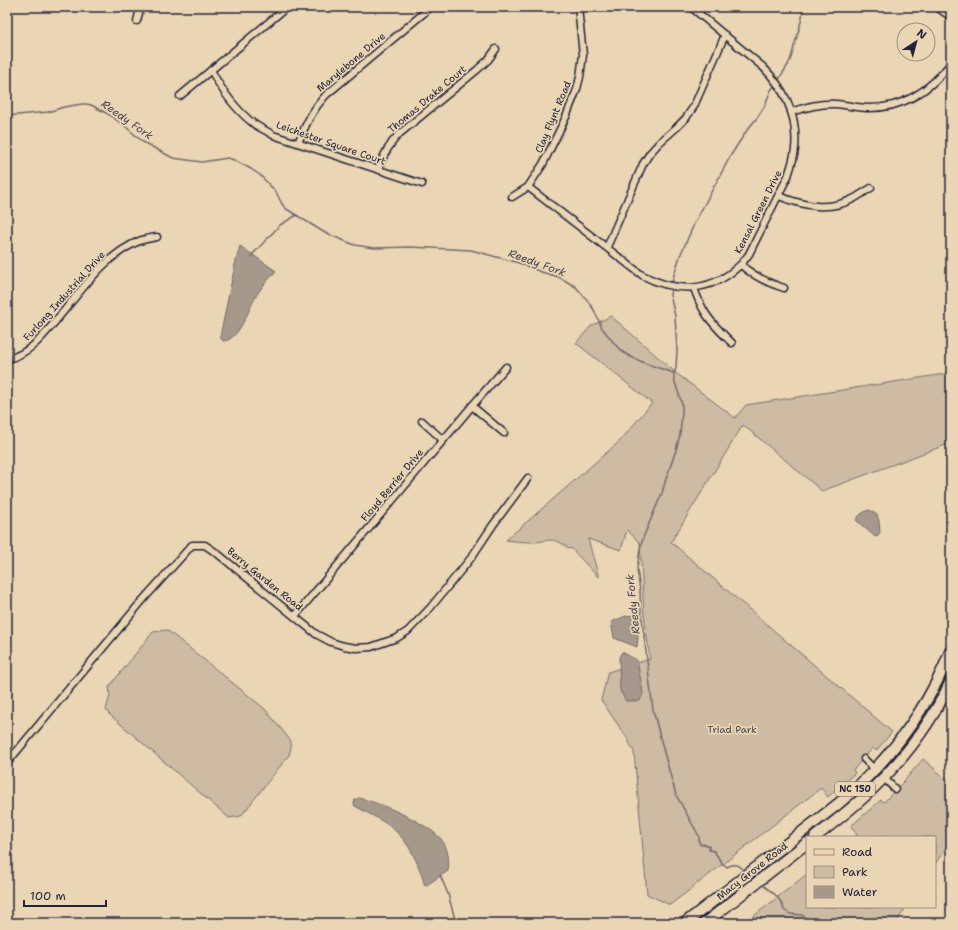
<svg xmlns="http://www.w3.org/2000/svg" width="958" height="930" font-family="'Shantell Sans',sans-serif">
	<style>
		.green { fill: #cdbca3; stroke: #786f6f }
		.water { fill: #a6988b; stroke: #71696b }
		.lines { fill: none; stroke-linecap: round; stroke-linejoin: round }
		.stream { stroke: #71696b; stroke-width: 1.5 }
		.minor-casing { stroke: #22223b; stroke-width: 9 }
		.primary-casing { stroke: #22223b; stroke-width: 13 }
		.minor { stroke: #ead6b4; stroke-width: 6 }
		.primary { stroke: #ead6b4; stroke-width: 10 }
		.labels { text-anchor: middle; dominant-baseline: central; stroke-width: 3.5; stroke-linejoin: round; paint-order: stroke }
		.shield { fill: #ead6b4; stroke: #5e585f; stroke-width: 1 }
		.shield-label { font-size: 9px; font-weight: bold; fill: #22223b }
		.street-label { font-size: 10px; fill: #22223b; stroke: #ead6b4 }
		.park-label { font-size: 10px; fill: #444150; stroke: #ead6b4 }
		.water-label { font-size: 11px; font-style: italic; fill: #4a4553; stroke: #ead6b4 }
	</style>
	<rect width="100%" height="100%" fill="#ead6b4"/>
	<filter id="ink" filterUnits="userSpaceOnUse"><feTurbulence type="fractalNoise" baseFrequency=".025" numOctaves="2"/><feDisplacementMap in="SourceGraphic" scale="8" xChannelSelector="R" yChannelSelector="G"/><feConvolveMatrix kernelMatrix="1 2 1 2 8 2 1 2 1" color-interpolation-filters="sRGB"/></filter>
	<g filter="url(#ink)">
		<!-- green -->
		<g class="green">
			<path d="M611,316l65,57 59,45 11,-13 205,-32v70l-129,48 -79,-66 -72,117 221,190 -16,19 -3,-3 -20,22 2,3 -27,24 -7,-9 -151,117 -23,-11 -13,-142 -7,-14 -26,-38 7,-28 42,-13 -6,-44 -4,-72 -13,-13 -6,20 -33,-11 11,39 -28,-30 -2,1c-16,-14 -20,-7 -38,-7 -8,0 -17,-1 -25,-2l114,-99 32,-38 -76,-60 15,-17z"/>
			<path d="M167,630l98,79 26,32v7l-2,7 -48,61 -12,2 -120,-104 -3,-4 4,-15 -1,-8 44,-55z"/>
			<path d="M923,759l28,24v57l-16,24v-27h-80l2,-2 -6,-9 30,-26 3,2 20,-21z"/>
			<path d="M807,874v33h99l-10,16h-151z"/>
		</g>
		<!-- water -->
		<g class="water">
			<path d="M240,246l36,25c-6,7 -13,14 -18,22 -8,11 -18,48 -35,48l-3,-4 16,-77z"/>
			<path d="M868,510l3,1 6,4 2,6 1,11 -3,5 -3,-1 -18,-16 5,-6z"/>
			<path d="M635,615l3,23 -1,9 -23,-9 -3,-16 15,-6z"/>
			<path d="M622,652l15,8 6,33 -3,8h-14l-6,-10 -1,-34z"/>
			<path d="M359,798c21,5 67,24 82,41 7,9 9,21 7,32l-23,15c-6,-21 -15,-44 -33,-58 -11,-9 -25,-15 -37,-22l-1,-2 1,-4z"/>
		</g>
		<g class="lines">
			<!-- stream -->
			<g class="stream">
				<path d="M777,82l11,-17 3,-7 11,-40 1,-11"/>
				<path d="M7,116l41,-4 16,-5 18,-3h4l5,1 17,9 18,13 17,15 30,16 29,4 26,-4 6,2 17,9 9,6 16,17 6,12 3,4 40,25 30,12 19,3 36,-1 61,3 48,13 22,9 18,5 17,10 11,13 7,10 8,18 12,15 7,8 10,6 16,7 27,9"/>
				<path d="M252,257v-2l28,-30 17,-10"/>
				<path d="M672,285l1,-7 7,-22 15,-34 36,-67 16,-25 10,-12 7,-11 7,-17 4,-5"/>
				<path d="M671,288l-1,7 5,21 2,34 -1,18 -2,6v5l8,25v8l-2,23 -4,15 -10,29 -4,14 -19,45 -3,11 -3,20 3,22 1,20 12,99 12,46 11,39 23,41v6l2,3 4,-1 4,2v4l5,1 8,12 5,4c7,-4 14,-3 17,5"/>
				<path d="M440,875l8,19 8,29"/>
				<path d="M761,884c10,7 20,13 23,26l6,4 12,1 12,8"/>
			</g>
			<defs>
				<g id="minor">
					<path d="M937,7l14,10"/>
					<path d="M137,21l3,-12 3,-2"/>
					<path d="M211,70c11,21 25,40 43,54 6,4 13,7 19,11l149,49"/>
					<path d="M180,96l107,-89"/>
					<path d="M791,112c15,-5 29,-9 45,-8 12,1 23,4 34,4 34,0 61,-19 81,-45"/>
					<path d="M298,143c8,-19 14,-33 28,-48l105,-88"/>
					<path d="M378,169c5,-13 11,-24 20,-34l79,-65 11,-10 8,-11"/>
					<path d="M528,187l114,88c34,18 68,18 97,-9 4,-3 7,-8 10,-12l39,-78c3,-9 6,-18 7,-27 3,-32 -10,-60 -32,-82l-72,-60"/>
					<path d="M779,196c25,10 50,16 76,2 5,-3 11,-7 16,-10"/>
					<path d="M512,197l16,-10 15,-23 23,-47 11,-28 3,-12 3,-22 -5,-48"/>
					<path d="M607,247l36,-83 7,-11 9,-10 17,-15 10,-10 8,-12 31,-71"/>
					<path d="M741,265c13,11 26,18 43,23"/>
					<path d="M694,288c3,9 7,18 12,26 7,11 17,20 26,29"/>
					<path d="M7,359c23,-5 37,-24 51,-41 24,-28 46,-62 81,-77 6,-2 12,-3 18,-4"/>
					<path d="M472,406l32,27"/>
					<path d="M422,421l21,19"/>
					<path d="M295,616l177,-210 34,-39"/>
					<path d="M864,759l11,11"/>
					<path d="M7,763l135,-162 42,-47 8,-9h13l13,9 98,80 15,8 13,4 12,2 15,-1 17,-6 9,-3 11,-7 23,-24 40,-49 22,-33 35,-47"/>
					<path d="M884,778l11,11"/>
				</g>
				<g id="primary">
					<path d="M815,837c17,-13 34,-26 50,-41 35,-32 66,-72 86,-115"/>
					<path d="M685,923l153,-119c50,-42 89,-93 113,-154"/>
					<path d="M705,923l102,-80"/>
				</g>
			</defs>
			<!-- minor casing -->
			<use href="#minor" class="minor-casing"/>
			<!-- primary casing -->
			<use href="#primary" class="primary-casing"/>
			<!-- minor -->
			<use href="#minor" class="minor"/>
			<!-- primary -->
			<use href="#primary" class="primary"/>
		</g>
	</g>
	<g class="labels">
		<!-- shield labels -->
		<rect class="shield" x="835" y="782" width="40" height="14" rx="3"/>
		<g class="shield-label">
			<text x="855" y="789">NC 150</text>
		</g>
		<!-- street labels -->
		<g class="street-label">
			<text transform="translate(351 62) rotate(-40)">Marylebone Drive</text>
			<text transform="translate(427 99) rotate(-40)">Thomas Drake Court</text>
			<text transform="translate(553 117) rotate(-67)">Clay Flynt Road</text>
			<text transform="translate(331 143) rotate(19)">Leichester Square Court</text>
			<text transform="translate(758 212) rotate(-63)">Kensal Green Drive</text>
			<text transform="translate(64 296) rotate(-48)">Furlong Industrial Drive</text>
			<text transform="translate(392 485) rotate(-50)">Floyd Berrier Drive</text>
			<text transform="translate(265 579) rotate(39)">Berry Garden Road</text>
			<text transform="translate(752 871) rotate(-38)">Macy Grove Road</text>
		</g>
		<!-- park labels -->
		<g class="park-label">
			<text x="732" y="729">Triad Park</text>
		</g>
		<!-- water labels -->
		<g class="water-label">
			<text transform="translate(127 120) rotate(35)">Reedy Fork</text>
			<text transform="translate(537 263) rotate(20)">Reedy Fork</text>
			<text transform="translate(633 604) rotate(-96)">Reedy Fork</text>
		</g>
	</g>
	<!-- margin -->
	<rect width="958" height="930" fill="none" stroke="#ead6b4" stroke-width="24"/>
	<rect x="12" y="12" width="934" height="906" fill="none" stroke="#22223b" stroke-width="1.5" filter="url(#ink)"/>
	<!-- legend -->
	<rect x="806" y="836" width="130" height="72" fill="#ead6b4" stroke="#9a8e84"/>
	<rect x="814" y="849" width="20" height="6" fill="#ead6b4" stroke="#9a8e84"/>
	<text x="842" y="856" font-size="12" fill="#22223b">Road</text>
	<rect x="814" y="866" width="20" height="12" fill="#cdbca3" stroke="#9a8e84"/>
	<text x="842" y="876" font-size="12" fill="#22223b">Park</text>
	<rect x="814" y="886" width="20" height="12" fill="#a6988b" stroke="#9a8e84"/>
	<text x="842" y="896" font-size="12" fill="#22223b">Water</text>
	<!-- north arrow -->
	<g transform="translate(916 42) rotate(36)"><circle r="19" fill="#ead6b4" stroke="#9a8e84"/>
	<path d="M0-3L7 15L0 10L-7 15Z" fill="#22223b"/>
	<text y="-6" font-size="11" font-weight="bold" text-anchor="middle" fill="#22223b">N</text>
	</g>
	<!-- scale -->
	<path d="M24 900v6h82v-6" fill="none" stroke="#22223b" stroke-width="2"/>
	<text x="30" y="900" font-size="12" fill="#22223b" stroke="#ead6b4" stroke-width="3" paint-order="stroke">100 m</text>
</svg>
